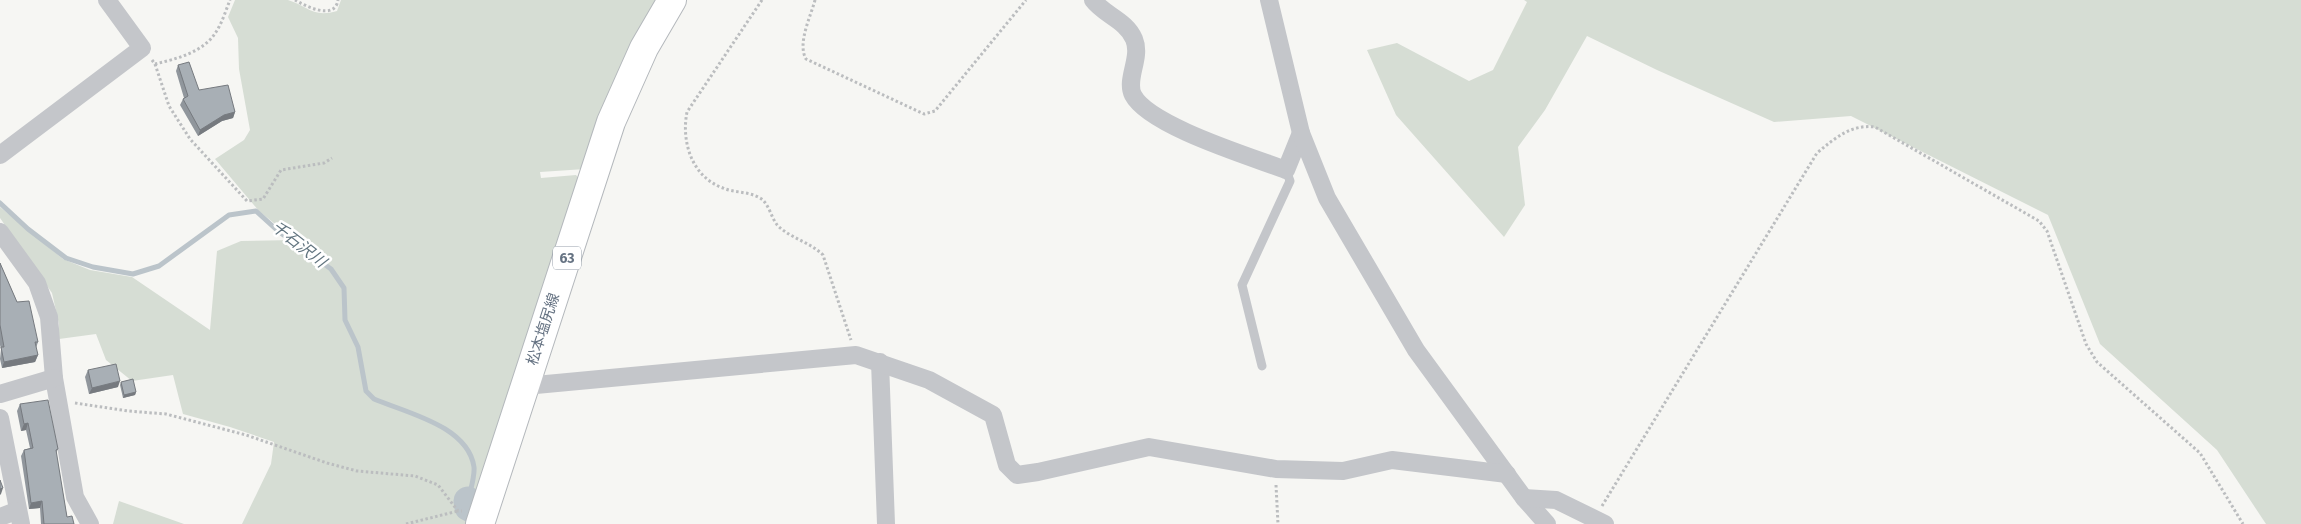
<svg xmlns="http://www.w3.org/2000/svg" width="2301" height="524" font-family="'Fira Sans','Noto Sans JP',sans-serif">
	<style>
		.green { fill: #d6ddd4 }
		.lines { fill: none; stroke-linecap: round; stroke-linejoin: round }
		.stream { stroke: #bbc4ca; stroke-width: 5 }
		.river { stroke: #bbc4ca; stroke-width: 29 }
		.primary-casing { stroke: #b4b8bc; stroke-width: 30 }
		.path { stroke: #bbbdbf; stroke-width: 3; stroke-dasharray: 2.5 2.5; stroke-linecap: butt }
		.service { stroke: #c4c6ca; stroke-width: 9 }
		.minor { stroke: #c4c6ca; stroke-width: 18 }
		.primary { stroke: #fff; stroke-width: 28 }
		.wall { fill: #90969c }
		.shaded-wall { fill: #767a7f }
		.building { fill: #a8afb5; stroke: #767a7f }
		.labels { text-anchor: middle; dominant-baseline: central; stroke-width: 5; stroke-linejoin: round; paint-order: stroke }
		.shield { fill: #fff; stroke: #949da8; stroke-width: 1 }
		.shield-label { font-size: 14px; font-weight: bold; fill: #667383 }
		.street-label { font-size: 15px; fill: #667383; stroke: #fff }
		.water-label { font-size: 16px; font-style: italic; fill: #61747f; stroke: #fff }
	</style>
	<rect width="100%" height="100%" fill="#f6f6f3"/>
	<!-- green -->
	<g class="green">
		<path d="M235,0c15,0 40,0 53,0 20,6 24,18 49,11l4,-11h321l-77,169 -45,3 1,6 35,-3 5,6 -109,343h-230l29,-60 3,-22 -44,-15 -47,-13 -10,-39 -41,6 -26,-21 -10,-26 -37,5v-15l-7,-31 -52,-75v-11l63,52 27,11 42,7 78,53 7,-79 24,-10 54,-1 -36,-29 -44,-52 29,-19 6,-10 -11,-61 -1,-31 -10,-21z"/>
		<path d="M1524,0h777v524h-35l-49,-74 -117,-106 -52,-129 -197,-99 -77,6 -117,-52 -70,-34 -42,74 -27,37 7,58 -21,32 -108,-122 -29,-65 30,-7 72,38 24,-11 34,-68z"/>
		<path d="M119,501l65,23h-71z"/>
	</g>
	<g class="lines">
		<!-- stream -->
		<path class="stream" d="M0,203l28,26 38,29 27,9 40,7 26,-8 70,-51 27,-4 22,20 53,38 13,19 1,32 13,27 8,44 8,8c33,14 94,27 100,68 1,10 -4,24 -6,34"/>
		<!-- river -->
		<path class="river" d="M468,501l1,6"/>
		<defs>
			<path id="primary" d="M480,524l131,-402 33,-74 28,-48"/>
		</defs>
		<!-- primary casing -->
		<use href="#primary" class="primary-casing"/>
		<!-- path -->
		<g class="path">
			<path d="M295,0c10,6 40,21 43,0"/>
			<path d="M762,0l-75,112c-6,30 5,65 36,76 11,5 25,3 37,10 9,5 11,20 18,28 14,13 32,16 45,29l28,85"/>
			<path d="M815,0c-4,16 -18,43 -9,59l118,55 11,-3 91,-111"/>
			<path d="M152,60l3,4 14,42 21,33 57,62 16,-2 18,-29 43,-7 8,-5"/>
			<path d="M155,64c21,-5 49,-12 61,-32 6,-9 10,-22 14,-32"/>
			<path d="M75,403l53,8 38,3 80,21 81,28 30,8 58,5 23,9 20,26h4"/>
			<path d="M1276,485l2,39"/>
			<path d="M1602,506l215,-353c18,-15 34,-29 58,-26l164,94 8,10 39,113 11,18 103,91 43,71"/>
			<path d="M406,524l52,-13"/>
		</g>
		<!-- service -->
		<path class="service" d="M1262,366l-20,-81 48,-104 -4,-11"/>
		<!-- minor -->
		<g class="minor">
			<path d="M1093,0c11,15 33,20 41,39 8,19 -9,40 -1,56 16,31 119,62 153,75l15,-37"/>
			<path d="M1269,0l32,133 26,65 89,152 108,148 23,26"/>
			<path d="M0,155l142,-107 -35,-48"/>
			<path d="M0,232l37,51 12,34 5,61 21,119 15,27"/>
			<path d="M880,362l6,162"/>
			<path d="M525,386l331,-31 73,25 64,35 14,50 10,10 21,-3 111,-25 127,22 67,2 49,-11 115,14"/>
			<path d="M0,394l54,-16"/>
			<path d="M0,418l21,106"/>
			<path d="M1524,498l32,2 49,24"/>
			<path d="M0,517l16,-6"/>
		</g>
		<!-- primary -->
		<use href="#primary" class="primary"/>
	</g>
	<!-- wall -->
	<g class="wall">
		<path d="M178,65l21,25 36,22 -2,6 -11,3 -24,15 -18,-31 3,-6 1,-1 -8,-27z"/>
		<path d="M0,263l17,39 21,40 -2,6 2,7 -3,7 -33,6 -2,-9 1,-10 -1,-4z"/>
		<path d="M88,370l30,17 -29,7 -4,-17z"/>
		<path d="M121,382l15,10 -1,3 -12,3 -3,-13z"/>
		<path d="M20,404l38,45 -2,4 11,64 7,7h-33l-1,-16 -11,1 -8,-53 3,-6 6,-2 -4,-18 -5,1 -4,-20z"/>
	</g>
	<!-- shaded-wall -->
	<g class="shaded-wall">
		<path d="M235,112l-2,6 -11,3 -24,15 2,-6 24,-15z"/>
		<path d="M38,355l-3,7 -33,6 2,-6z"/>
		<path d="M120,381l-2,6 -29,7 3,-6z"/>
		<path d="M136,392l-1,3 -12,3 1,-3z"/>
		<path d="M28,423l-2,7 -5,1 3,-7z"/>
		<path d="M3,488l-2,6 -1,1v-6z"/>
		<path d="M42,501l-2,7 -11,1 2,-6z"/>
	</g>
	<!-- building -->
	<g class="building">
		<path d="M189,62l10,28 29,-5 7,27 -11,3 -24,15 -17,-31 5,-3 -10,-31z"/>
		<path d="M0,263l17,39 12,-1 9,41h-3l3,13 -34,7 -3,-15h3l-4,-22z"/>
		<path d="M116,364l4,17 -28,7 -4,-18z"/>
		<path d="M133,379l3,13 -12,3 -3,-13z"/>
		<path d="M48,400l10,49 -2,1 11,67 5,-1 2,8h-30l-2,-23 -11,2 -7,-53 9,-2 -5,-25 -4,1 -4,-20z"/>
		<path d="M0,480l3,8 -3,1z"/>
	</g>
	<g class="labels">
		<!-- shield labels -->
		<rect class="shield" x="553" y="246.5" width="28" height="23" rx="4"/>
		<g class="shield-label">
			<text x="567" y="258">63</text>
		</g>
		<!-- street labels -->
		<g class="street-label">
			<text transform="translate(543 329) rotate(-72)">松本塩尻線</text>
		</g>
		<!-- water labels -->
		<g class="water-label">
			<text transform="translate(299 244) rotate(38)">千石沢川</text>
		</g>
	</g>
</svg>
